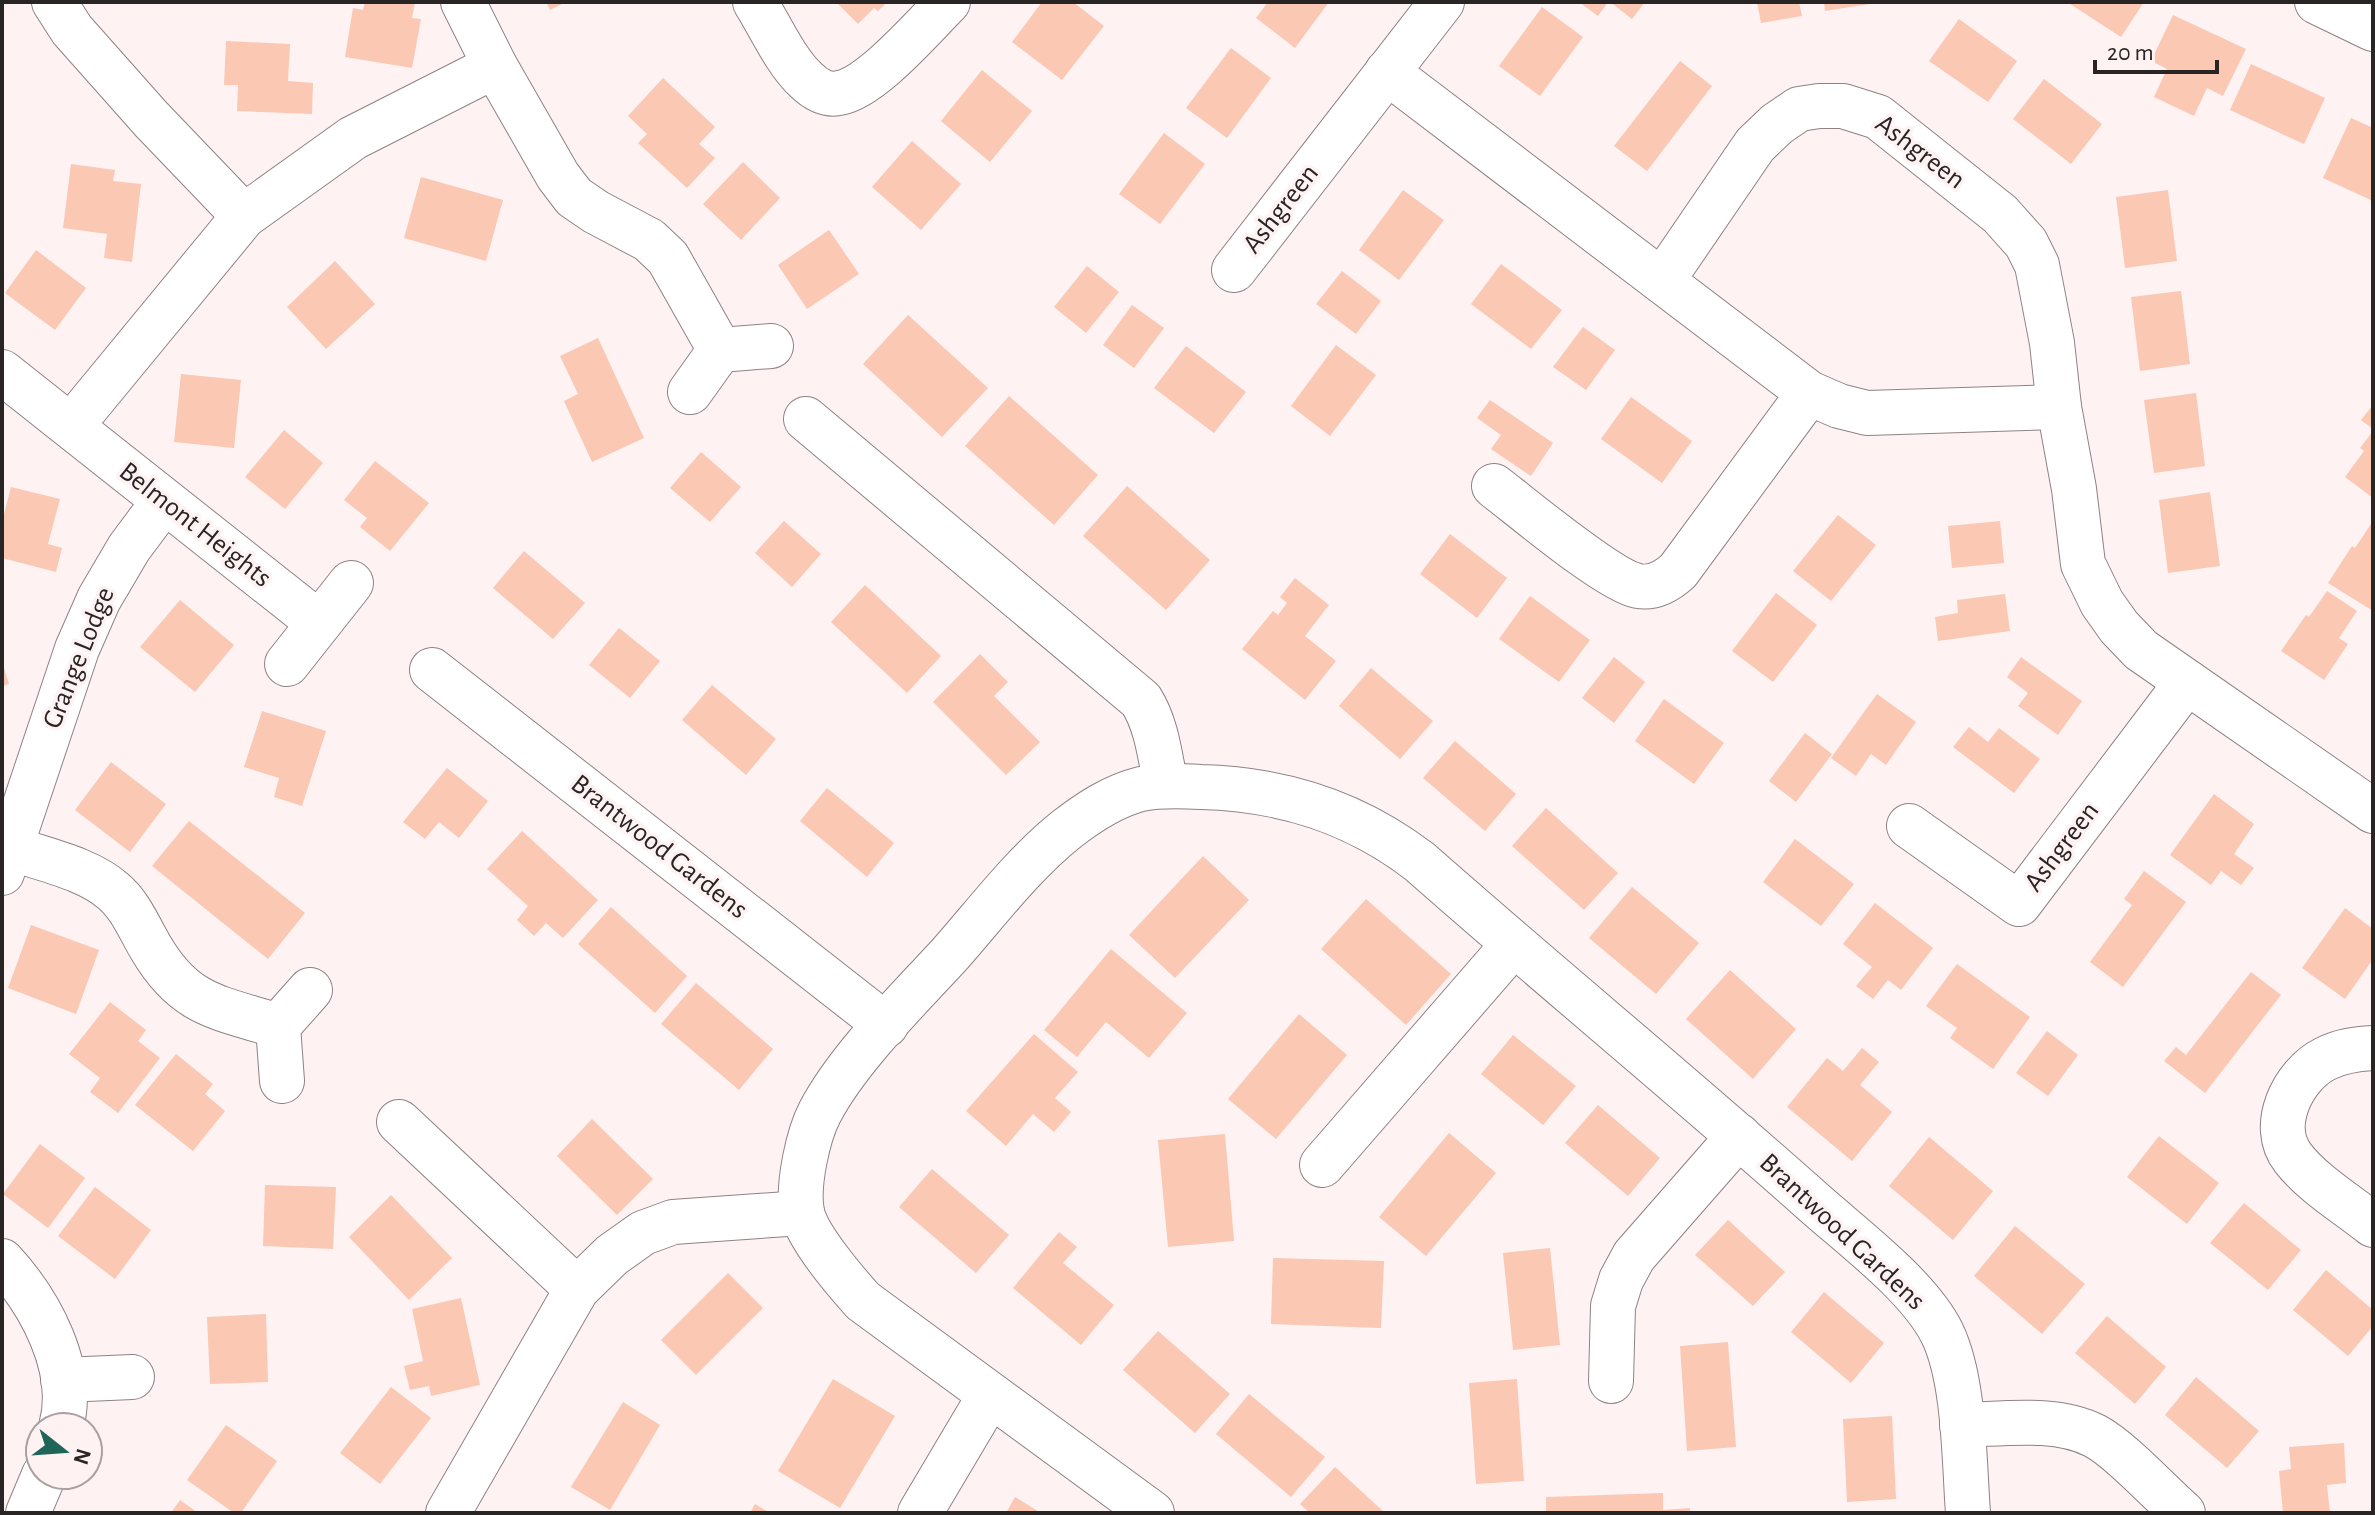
<svg xmlns="http://www.w3.org/2000/svg" width="2375" height="1515" font-family="'Alegreya Sans',sans-serif">
	<style>
		.building { fill: #fac8b3 }
		.lines { fill: none; stroke-linecap: round; stroke-linejoin: round }
		.street-casing { stroke: #8e8384; stroke-width: 46 }
		.street { stroke: #fff; stroke-width: 44 }
		.labels { text-anchor: middle; dominant-baseline: central; stroke-width: 7; stroke-linejoin: round; paint-order: stroke }
		.street-label { font-size: 28px; fill: #292525; stroke: #fef2f3 }
	</style>
	<rect width="100%" height="100%" fill="#fef2f3"/>
	<!-- building -->
	<g class="building">
		<path d="M365,2h50l-3,16 9,1 -9,49 -67,-11 8,-49 10,2z"/>
		<path d="M546,2h20l-16,8z"/>
		<path d="M836,2h51l-9,9 -4,-3 -16,16z"/>
		<path d="M1042,2h31l31,24 -42,54 -50,-38z"/>
		<path d="M1268,2h61l-34,46 -39,-30z"/>
		<path d="M1579,2h29l-10,14z"/>
		<path d="M1610,2h35l-13,17z"/>
		<path d="M1757,2h42l3,14 -41,7z"/>
		<path d="M1824,2h46v2l-45,7z"/>
		<path d="M2067,2h77l-23,35z"/>
		<path d="M1542,7l41,30 -43,59 -41,-30z"/>
		<path d="M2173,15l73,34 -23,47 -16,-8 -13,28 -40,-19 13,-28 -16,-8z"/>
		<path d="M1959,19l58,42 -29,41 -59,-41z"/>
		<path d="M226,41l64,3 -2,37 25,2 -1,31 -75,-3 1,-26h-14z"/>
		<path d="M1231,48l40,30 -44,60 -41,-30z"/>
		<path d="M1680,61l32,25 -65,85 -33,-25z"/>
		<path d="M2251,64l74,34 -21,46 -74,-34z"/>
		<path d="M982,70l50,41 -42,51 -49,-41z"/>
		<path d="M663,78l52,49 -16,17 16,14 -28,30 -49,-45 9,-9 -19,-18z"/>
		<path d="M2044,79l58,45 -31,40 -58,-45z"/>
		<path d="M2351,118l22,10v73l-50,-23z"/>
		<path d="M1164,133l41,31 -45,60 -41,-30z"/>
		<path d="M912,141l49,43 -40,46 -49,-43z"/>
		<path d="M743,162l37,36 -39,42 -38,-36z"/>
		<path d="M71,164l44,6 -2,11 28,3 -9,78 -28,-4 3,-24 -44,-6z"/>
		<path d="M421,177l82,23 -17,61 -82,-23z"/>
		<path d="M1403,190l41,30 -45,60 -40,-30z"/>
		<path d="M2168,190l9,71 -52,7 -9,-71z"/>
		<path d="M829,230l30,44 -52,35 -29,-44z"/>
		<path d="M36,250l50,38 -31,42 -50,-37z"/>
		<path d="M335,261l40,43 -49,45 -39,-42z"/>
		<path d="M1501,264l61,46 -31,39 -60,-45z"/>
		<path d="M1087,266l32,26 -33,41 -32,-26z"/>
		<path d="M1342,271l39,30 -25,33 -40,-30z"/>
		<path d="M2181,291l9,73 -50,7 -9,-74z"/>
		<path d="M1132,305l32,23 -30,40 -31,-23z"/>
		<path d="M908,315l80,73 -46,49 -79,-73z"/>
		<path d="M1583,327l32,23 -29,40 -33,-23z"/>
		<path d="M598,338l46,100 -52,24 -28,-61 14,-7 -18,-38z"/>
		<path d="M1336,345l40,30 -46,61 -39,-30z"/>
		<path d="M1186,346l60,46 -32,41 -60,-45z"/>
		<path d="M181,374l60,6 -7,68 -60,-6z"/>
		<path d="M2196,393l9,73 -51,7 -10,-73z"/>
		<path d="M1009,396l89,79 -44,50 -89,-79z"/>
		<path d="M1631,397l61,44 -30,42 -61,-44z"/>
		<path d="M1490,400l63,43 -22,33 -40,-27 10,-14 -24,-17z"/>
		<path d="M2373,405v24l-12,-9z"/>
		<path d="M284,430l39,33 -38,46 -40,-32z"/>
		<path d="M2373,431v67l-28,-21 19,-26 -4,-3z"/>
		<path d="M701,452l40,35 -31,35 -40,-34z"/>
		<path d="M375,461l54,42 -39,48 -30,-24 7,-9 -23,-18z"/>
		<path d="M1127,486l83,74 -44,50 -83,-74z"/>
		<path d="M11,487l49,12 -12,45 14,4 -6,24 -54,-14v-36z"/>
		<path d="M2210,492l10,74 -52,7 -9,-73z"/>
		<path d="M1838,515l38,30 -45,56 -38,-30z"/>
		<path d="M784,521l37,33 -29,33 -37,-34z"/>
		<path d="M2000,521l4,42 -52,5 -4,-42z"/>
		<path d="M2373,521v90l-45,-28 24,-37 3,2z"/>
		<path d="M1450,534l57,44 -30,40 -57,-44z"/>
		<path d="M524,551l61,52 -32,36 -60,-51z"/>
		<path d="M1295,578l34,27 -24,31 31,25 -31,39 -63,-51 31,-38 5,4 9,-12 -7,-6z"/>
		<path d="M865,585l76,71 -34,37 -76,-71z"/>
		<path d="M2327,591l30,20 -18,27 9,6 -24,36 -43,-29 25,-36 3,2z"/>
		<path d="M1776,593l41,32 -44,57 -41,-31z"/>
		<path d="M2005,594l5,37 -72,10 -3,-24 23,-4 -1,-13z"/>
		<path d="M1530,596l60,44 -31,42 -60,-43z"/>
		<path d="M180,600l54,45 -39,47 -55,-45z"/>
		<path d="M619,628l41,33 -30,37 -41,-33z"/>
		<path d="M980,654l28,28 -14,14 46,46 -34,33 -73,-73z"/>
		<path d="M1614,657l31,25 -31,41 -32,-25z"/>
		<path d="M2021,657l61,44 -24,34 -40,-29 10,-13 -21,-16z"/>
		<path d="M2,662l7,22 -7,2z"/>
		<path d="M1371,668l62,53 -33,38 -61,-53z"/>
		<path d="M712,685l64,54 -30,36 -64,-55z"/>
		<path d="M1877,694l39,28 -30,43 -15,-11 -15,22 -25,-18z"/>
		<path d="M1664,699l60,44 -30,41 -59,-43z"/>
		<path d="M262,711l64,20 -24,75 -28,-9 5,-19 -35,-11z"/>
		<path d="M1969,727l19,15 11,-14 41,31 -26,34 -61,-46z"/>
		<path d="M1805,733l27,21 -36,48 -27,-21z"/>
		<path d="M1455,741l61,53 -31,37 -62,-53z"/>
		<path d="M111,762l55,42 -36,48 -55,-42z"/>
		<path d="M447,768l41,33 -29,37 -20,-16 -14,17 -22,-17z"/>
		<path d="M827,788l67,55 -27,34 -67,-56z"/>
		<path d="M2214,794l40,30 -20,30 20,14 -13,17 -20,-14 -10,14 -41,-30z"/>
		<path d="M1546,808l72,65 -34,37 -72,-64z"/>
		<path d="M189,821l116,92 -37,46 -116,-93z"/>
		<path d="M522,831l76,69 -35,38 -17,-15 -12,13 -17,-16 11,-14 -41,-37z"/>
		<path d="M1795,839l59,45 -33,42 -58,-44z"/>
		<path d="M1203,856l46,44 -74,78 -46,-43z"/>
		<path d="M2144,871l42,31 -63,85 -33,-25 42,-57 -8,-6z"/>
		<path d="M1632,887l67,56 -43,51 -67,-56z"/>
		<path d="M1366,899l85,75 -45,51 -85,-76z"/>
		<path d="M1875,903l58,45 -32,42 -13,-10 -15,19 -17,-13 16,-19 -29,-23z"/>
		<path d="M611,907l76,69 -32,37 -77,-69z"/>
		<path d="M2345,908l28,21v30l-28,40 -43,-31z"/>
		<path d="M31,925l68,25 -23,64 -68,-26z"/>
		<path d="M1111,949l76,64 -38,45 -43,-36 -29,35 -33,-27z"/>
		<path d="M1957,964l73,53 -37,52 -43,-31 7,-10 -31,-22z"/>
		<path d="M1730,970l66,59 -43,50 -67,-60z"/>
		<path d="M2251,972l30,23 -76,98 -41,-32 12,-14 10,8z"/>
		<path d="M696,983l77,66 -34,41 -78,-66z"/>
		<path d="M110,1002l36,28 -8,11 22,17 -42,55 -28,-21 10,-14 -31,-24z"/>
		<path d="M1299,1014l48,41 -71,84 -48,-40z"/>
		<path d="M2047,1031l31,24 -30,41 -32,-23z"/>
		<path d="M1034,1034l44,38 -23,26 16,14 -17,20 -21,-18 -27,32 -40,-35z"/>
		<path d="M1513,1035l63,51 -33,39 -62,-51z"/>
		<path d="M1862,1048l17,14 -19,23 32,27 -40,49 -65,-54 40,-49 16,13z"/>
		<path d="M176,1054l37,30 -8,10 20,17 -32,40 -58,-46z"/>
		<path d="M1598,1105l62,53 -32,38 -63,-53z"/>
		<path d="M592,1119l61,60 -36,36 -60,-59z"/>
		<path d="M1449,1133l47,40 -70,83 -47,-39z"/>
		<path d="M1225,1134l9,107 -66,6 -10,-107z"/>
		<path d="M2159,1136l60,47 -32,41 -60,-47z"/>
		<path d="M1929,1137l64,54 -40,49 -64,-54z"/>
		<path d="M40,1144l45,34 -37,50 -45,-34z"/>
		<path d="M932,1169l77,66 -33,38 -77,-66z"/>
		<path d="M265,1185l71,2 -3,62 -70,-3z"/>
		<path d="M95,1187l56,43 -36,49 -57,-43z"/>
		<path d="M391,1195l61,63 -43,42 -60,-63z"/>
		<path d="M2244,1203l57,47 -33,40 -58,-47z"/>
		<path d="M1728,1220l57,52 -32,34 -58,-51z"/>
		<path d="M2015,1226l70,58 -43,50 -68,-58z"/>
		<path d="M1059,1232l18,15 -14,16 51,42 -33,40 -68,-57z"/>
		<path d="M1550,1248l10,97 -47,5 -10,-97z"/>
		<path d="M1273,1258l111,3 -3,67 -110,-4z"/>
		<path d="M2326,1270l47,40v16l-25,30 -55,-46z"/>
		<path d="M728,1273l35,35 -67,67 -35,-35z"/>
		<path d="M1824,1292l60,51 -33,40 -60,-51z"/>
		<path d="M461,1298l19,87 -49,11 -2,-10 -19,4 -6,-24 19,-5 -11,-52z"/>
		<path d="M266,1314l2,68 -58,2 -3,-67z"/>
		<path d="M2107,1316l59,51 -31,37 -60,-51z"/>
		<path d="M1158,1331l72,63 -35,39 -72,-63z"/>
		<path d="M1728,1342l8,105 -49,4 -7,-105z"/>
		<path d="M2196,1377l63,54 -32,37 -62,-53z"/>
		<path d="M833,1379l62,37 -55,92 -62,-37z"/>
		<path d="M1517,1379l7,102 -48,3 -7,-101z"/>
		<path d="M391,1387l40,31 -51,66 -40,-31z"/>
		<path d="M1249,1394l76,63 -34,40 -75,-63z"/>
		<path d="M623,1402l37,23 -50,85 -39,-23z"/>
		<path d="M1892,1416l4,83 -49,3 -4,-83z"/>
		<path d="M226,1425l51,36 -36,52h-7l-47,-33z"/>
		<path d="M2344,1443l2,40 -19,2 3,28h-47l-4,-42 12,-2 -2,-22z"/>
		<path d="M1335,1467l50,46h-75l-10,-9z"/>
		<path d="M1663,1493v17l27,-2v5h-144v-16z"/>
		<path d="M1015,1497l26,16h-35z"/>
		<path d="M180,1500l18,13h-27z"/>
		<path d="M755,1504l15,9h-20z"/>
	</g>
	<g class="lines">
		<defs>
			<g id="street">
				<path d="M54,2l18,28 79,89 93,97"/>
				<path d="M463,2l32,64 63,110 16,21 22,15 53,28 19,18 52,92"/>
				<path d="M755,2c15,24 31,60 51,78 9,9 21,16 33,13 32,-5 85,-67 109,-91"/>
				<path d="M2317,2l56,27"/>
				<path d="M1387,72l422,321 30,13 28,7 192,-6"/>
				<path d="M1234,270l208,-268"/>
				<path d="M1662,281l93,-136 22,-21 22,-15 20,-3h24l35,11 122,97 26,29 11,22 15,78 7,64 15,82 9,75 19,39 17,24 22,23 232,161"/>
				<path d="M2,372l317,251"/>
				<path d="M690,392l30,-42 51,-4"/>
				<path d="M806,419l335,281c16,25 19,57 25,86"/>
				<path d="M71,426l173,-210 109,-78 142,-72"/>
				<path d="M1494,486c29,22 114,94 144,100 16,3 29,-5 40,-15l131,-178"/>
				<path d="M287,664l64,-81"/>
				<path d="M432,670l454,355"/>
				<path d="M1909,826l110,78 168,-222"/>
				<path d="M11,848c33,12 76,20 102,43 18,15 26,37 38,57 34,58 67,59 127,78"/>
				<path d="M2,873l75,-224 22,-50 30,-51 35,-47"/>
				<path d="M2373,1048c-17,1 -33,3 -48,11 -32,16 -57,67 -32,99 20,26 54,46 80,67"/>
				<path d="M282,1081l-4,-55 32,-36"/>
				<path d="M399,1122l178,167"/>
				<path d="M1322,1165l191,-220"/>
				<path d="M2,1261c38,41 75,108 59,166"/>
				<path d="M63,1380l69,-3"/>
				<path d="M1611,1381l2,-75 8,-26 13,-24 105,-120"/>
				<path d="M1962,1425c42,-1 94,-9 133,11 26,14 64,56 88,77"/>
				<path d="M28,1513l16,-38"/>
				<path d="M448,1513l129,-224 35,-34 31,-22 30,-11 129,-9"/>
				<path d="M920,1513l70,-118"/>
				<path d="M1152,1513l-289,-212c-17,-19 -56,-64 -61,-89 -5,-27 6,-77 18,-100 29,-55 89,-113 131,-159 37,-42 72,-89 116,-124 22,-17 46,-33 74,-40 19,-4 40,-3 60,-2 82,2 154,25 219,75 129,114 262,223 391,338 40,36 107,85 131,133 23,47 22,128 26,180"/>
			</g>
		</defs>
		<!-- street casing -->
		<use href="#street" class="street-casing"/>
		<!-- street -->
		<use href="#street" class="street"/>
	</g>
	<g class="labels">
		<!-- street labels -->
		<g class="street-label">
			<text transform="translate(1920 152) rotate(37)">Ashgreen</text>
			<text transform="translate(1281 209) rotate(-52)">Ashgreen</text>
			<text transform="translate(195 525) rotate(38)">Belmont Heights</text>
			<text transform="translate(79 658) rotate(-68)">Grange Lodge</text>
			<text transform="translate(659 847) rotate(38)">Brantwood Gardens</text>
			<text transform="translate(2062 847) rotate(-53)">Ashgreen</text>
			<text transform="translate(1842 1232) rotate(43)">Brantwood Gardens</text>
		</g>
	</g>
	<!-- border -->
	<rect width="2375" height="1515" fill="none" stroke="#292525" stroke-width="8"/>
	<!-- north arrow -->
	<g transform="translate(64 1451) rotate(107)"><circle r="38" fill="#fef2f3" stroke="#a9a0a1" stroke-width="2"/>
	<path d="M0-6L14 30L0 20L-14 30Z" fill="#1f6558"/>
	<text y="-12" font-size="22" font-weight="bold" text-anchor="middle" fill="#292525">N</text>
	</g>
	<!-- scale -->
	<path d="M2095 60v12h122v-12" fill="none" stroke="#292525" stroke-width="4"/>
	<text x="2107" y="60" font-size="24" fill="#292525" stroke="#fef2f3" stroke-width="6" paint-order="stroke">20 m</text>
</svg>
